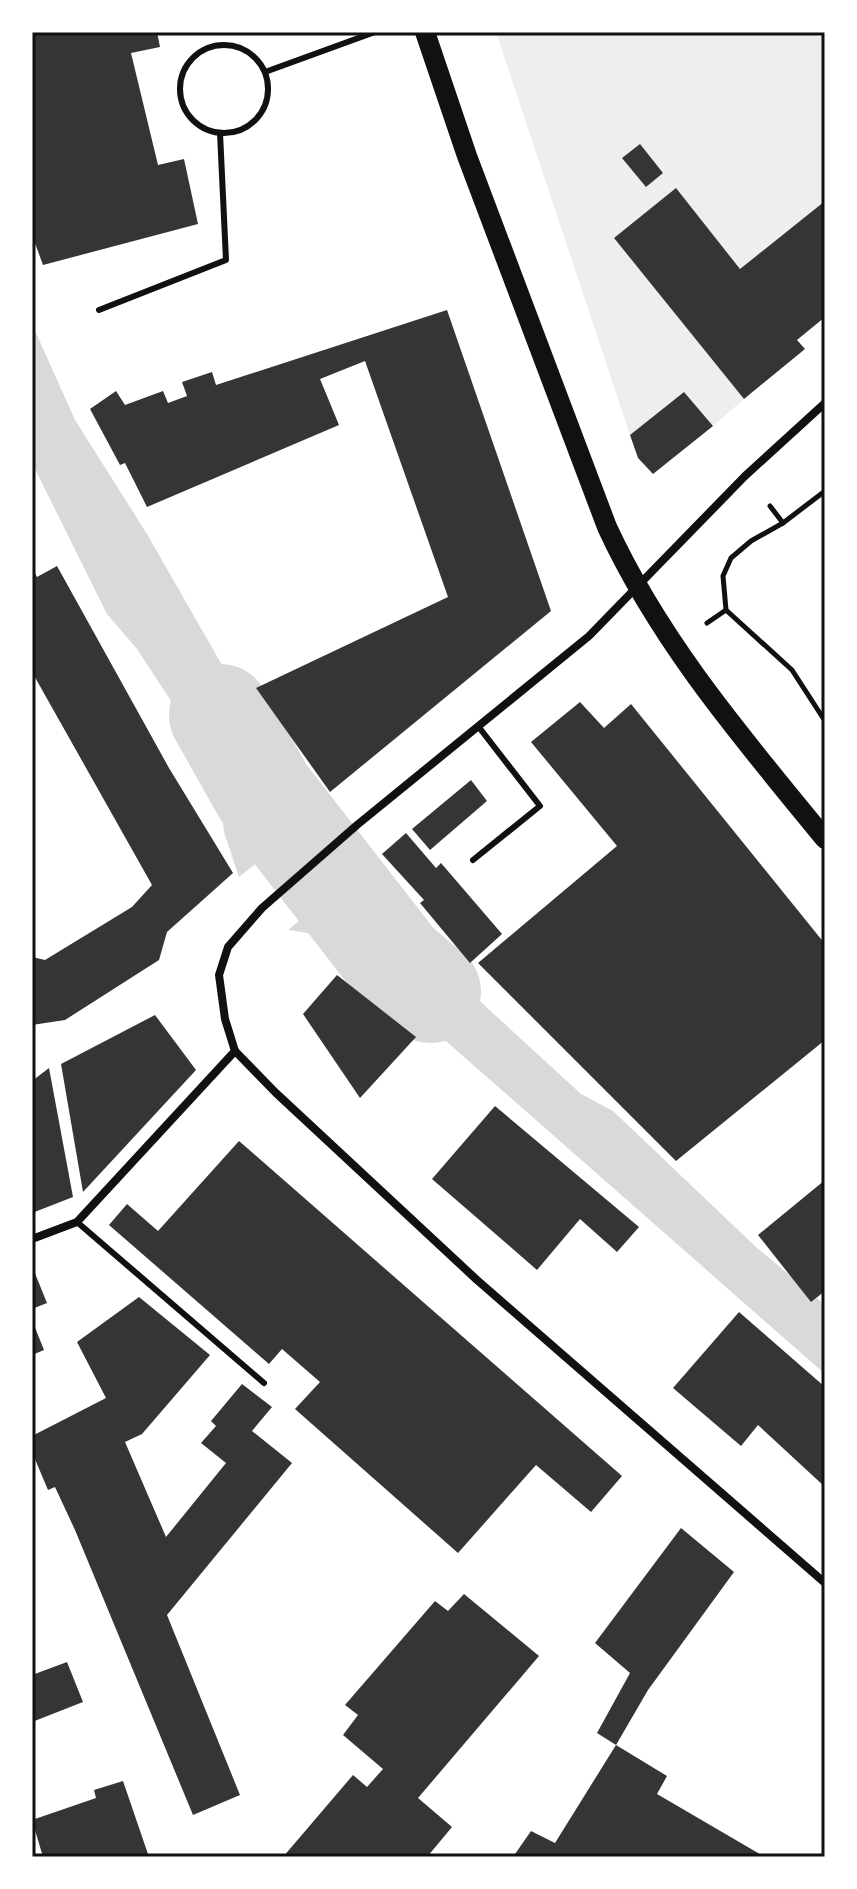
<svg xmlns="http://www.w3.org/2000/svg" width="857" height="1889" font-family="Manrope,sans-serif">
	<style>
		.green { fill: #eee }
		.water { fill: #d9d9d9 }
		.pier { fill: #fff }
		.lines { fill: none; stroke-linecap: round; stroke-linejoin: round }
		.river { stroke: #d9d9d9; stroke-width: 102 }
		.building { fill: #353535 }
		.path { stroke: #111; stroke-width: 5 }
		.service { stroke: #111; stroke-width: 6 }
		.minor { stroke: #111; stroke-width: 8 }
		.primary { stroke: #111; stroke-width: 20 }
		.neatline { fill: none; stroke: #111; stroke-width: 3 }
	</style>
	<rect width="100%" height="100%" fill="#fff"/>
	<!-- green -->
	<path class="green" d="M496,32h329v169l-85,68 -64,-81 -62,50 130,161 -31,27 -29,-34 -54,43z"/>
	<!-- water -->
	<g class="water">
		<path d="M32,324l43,96 72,114 99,173 84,99 -91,71 -15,-45 -3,-33 -46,-92 -38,-58 -30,-35 -75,-151z"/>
		<path d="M371,858l55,88 57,58 98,90 32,17 143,136 69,58v69l-452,-397 -65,-44 -20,-3z"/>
	</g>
	<!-- pier -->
	<g class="pier">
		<path d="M333,803l-1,6 -90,71 -4,-2z"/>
		<path d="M368,855l6,1 -86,74 -3,-3z"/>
	</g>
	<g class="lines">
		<!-- river -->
		<path class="river" d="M220,715l44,78 132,170 34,29"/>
	</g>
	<!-- building -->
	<g class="building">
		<path d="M32,32h125l3,15 -29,6 27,112 26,-6 14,65 -155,41 -11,-30z"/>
		<path d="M640,144l23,29 -17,14 -24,-29z"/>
		<path d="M676,188l64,81 85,-68v116l-28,23 8,9 -61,50 -130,-161z"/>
		<path d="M447,310l104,301 -221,181 -74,-104 192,-91 -83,-236 -45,18 19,46 -192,82 -22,-44 -5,2 -30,-56 26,-18 9,14 38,-14 5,12 19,-7 -5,-14 30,-10 4,13z"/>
		<path d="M684,392l29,34 -60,48 -15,-16 -8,-23z"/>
		<path d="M57,566l112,202 64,105 -66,59 -8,28 -94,60 -33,5v-68l13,3 87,-53 20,-22 -120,-213v-104l5,9z"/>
		<path d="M580,702l24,26 27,-24 194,240v96l-149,121 -198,-198 139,-117 -86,-104z"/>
		<path d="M471,780l16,21 -57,49 -18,-21z"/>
		<path d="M406,833l30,35 5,-5 61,71 -32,29 -50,-60 4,-3 -42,-46z"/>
		<path d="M337,975l79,62 -56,61 -57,-84z"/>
		<path d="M155,1015l41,55 -113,122 -22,-128z"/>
		<path d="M49,1068l24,129 -41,16v-132z"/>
		<path d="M495,1106l144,121 -22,25 -37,-33 -43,51 -105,-91z"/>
		<path d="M239,1141l383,335 -31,36 -55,-47 -78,88 -163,-144 25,-27 -38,-33 -13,15 -160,-139 18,-21 31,27z"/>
		<path d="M825,1180v111l-14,11 -53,-67z"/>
		<path d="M32,1266l15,37 -15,6z"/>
		<path d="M139,1297l71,58 -68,79 -17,8 41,95 60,-74 -25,-20 15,-17 -5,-5 31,-37 30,23 -20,24 40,32 -125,152 73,180 -47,20 -118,-285 -20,-43 -7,3 -16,-38v-16l74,-38 -29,-56z"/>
		<path d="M739,1312l86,75v100l-67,-62 -17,21 -68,-58z"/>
		<path d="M32,1320l12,30 -12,5z"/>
		<path d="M681,1528l53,44 -86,118 -32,55 -19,-12 33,-60 -35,-30z"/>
		<path d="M464,1594l75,62 -121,142 34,29 -25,30h-144l70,-82 14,12 16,-18 -40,-34 15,-20 -13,-10 90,-104 13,10z"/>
		<path d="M67,1662l16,40 -51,20v-47z"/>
		<path d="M616,1745l51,31 -10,18 108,63h-252l18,-26 24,12z"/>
		<path d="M123,1781l26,76h-106l-11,-37 64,-22 -2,-8z"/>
	</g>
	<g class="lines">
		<!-- path -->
		<g class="path">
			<path d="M825,491l-42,32 -32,18 -20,17 -8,18 3,34 66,60 33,51"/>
			<path d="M770,506l13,17"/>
			<path d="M707,623l19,-13"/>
		</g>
		<!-- service -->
		<g class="service">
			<circle cx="224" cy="89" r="44"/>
			<path d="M265,72l110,-40"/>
			<path d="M99,310l127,-50 -6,-127"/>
			<path d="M473,860l67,-54 -62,-80"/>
			<path d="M77,1222l187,161"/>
		</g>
		<!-- minor -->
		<g class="minor">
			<path d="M825,403l-80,73 -156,160 -232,189 -95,83 -34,39 -9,28 6,44 10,32 41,42 201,187 348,303"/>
			<path d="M32,1239l45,-17 158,-171"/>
		</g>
		<!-- primary -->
		<path class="primary" d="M425,32l42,124 140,371c54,117 138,214 218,312"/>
	</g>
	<!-- border -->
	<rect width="857" height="1889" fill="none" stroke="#ffffff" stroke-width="68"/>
	<rect x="34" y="34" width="789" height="1821" class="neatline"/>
</svg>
